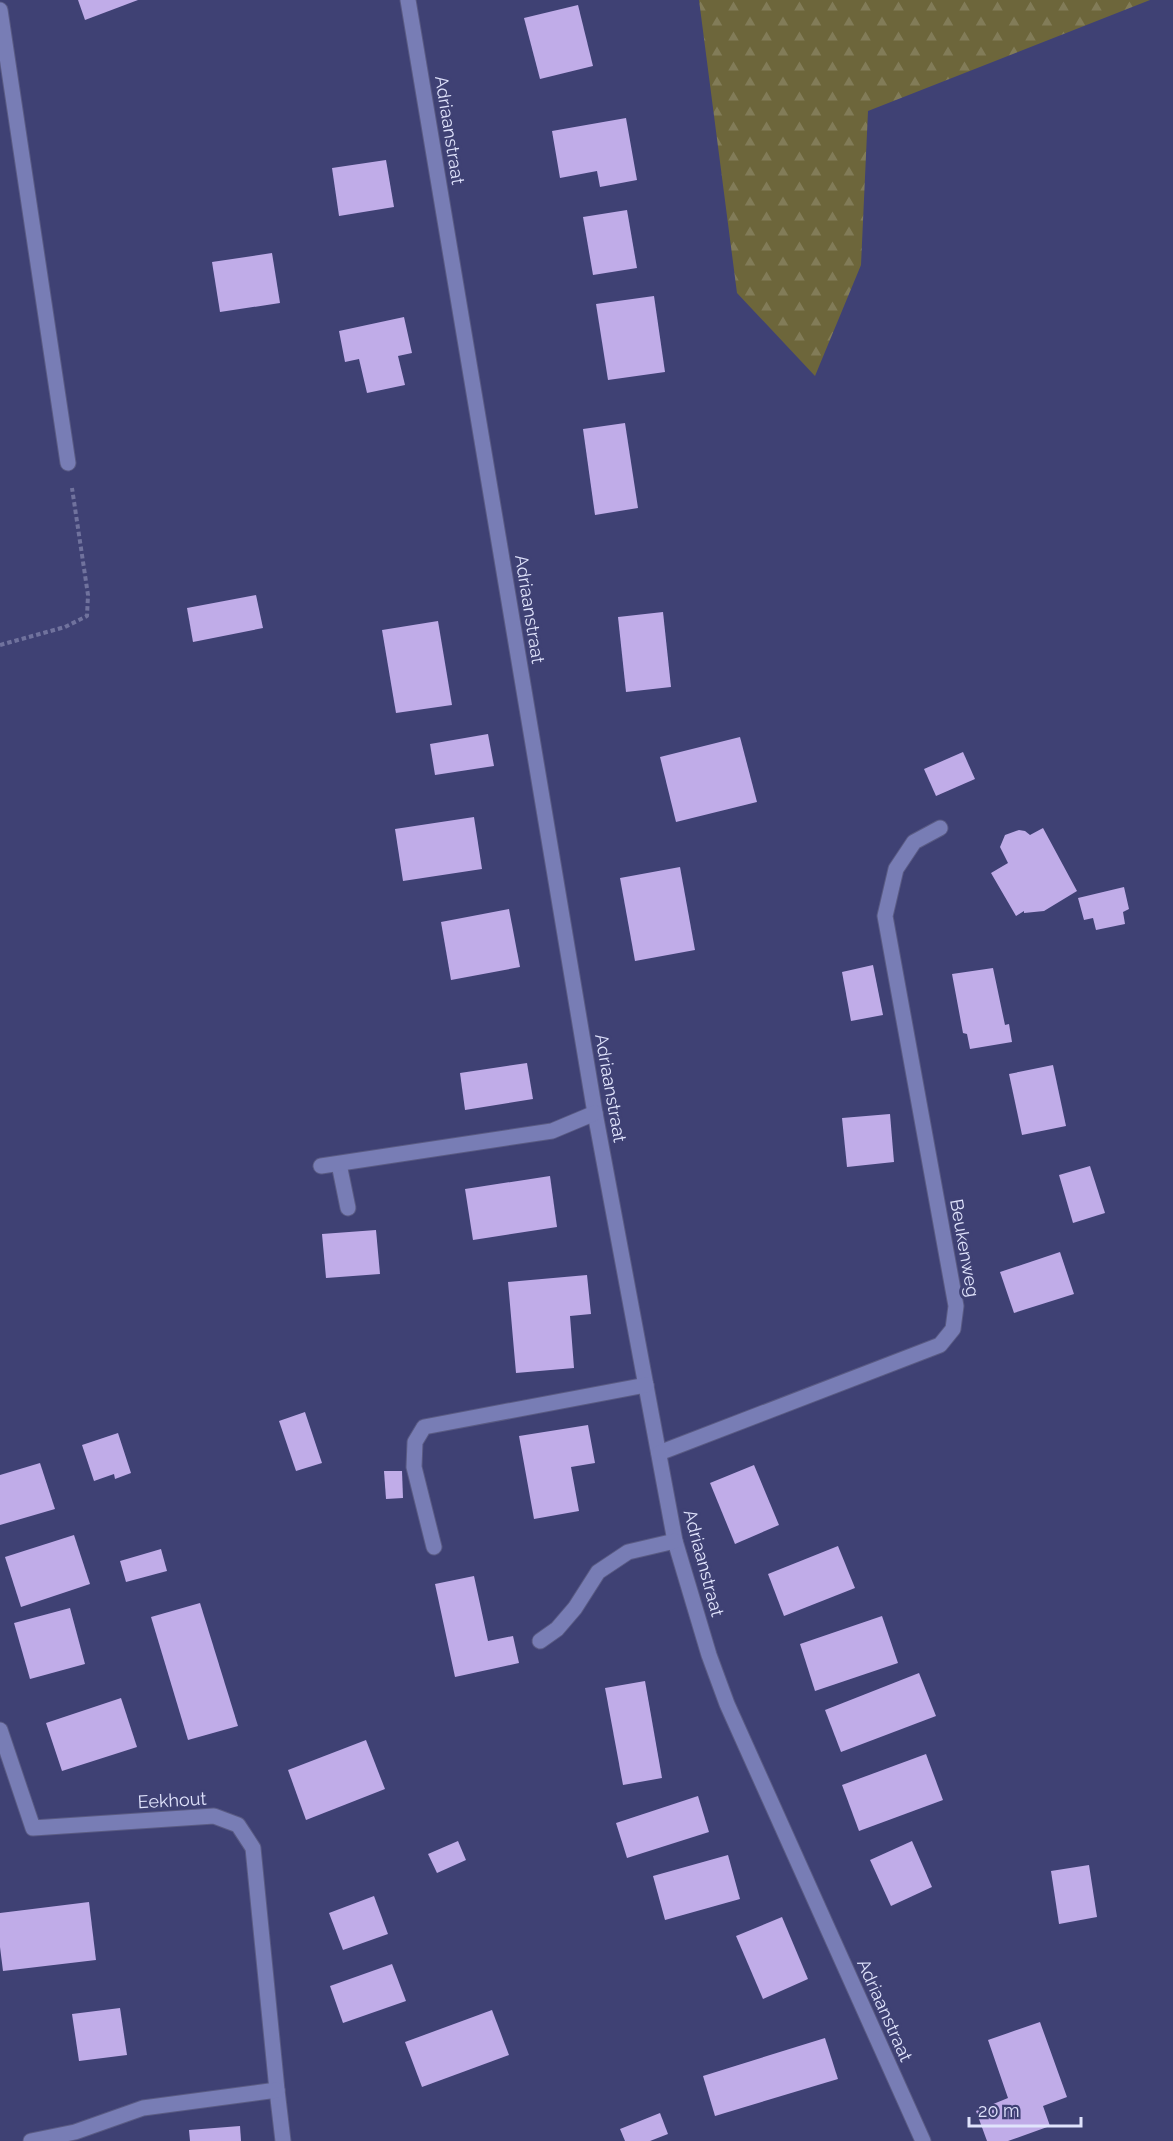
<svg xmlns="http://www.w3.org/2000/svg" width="1173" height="2141" font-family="Raleway,sans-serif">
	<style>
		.forest { fill: url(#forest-firs) }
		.building { fill: #c0ace8 }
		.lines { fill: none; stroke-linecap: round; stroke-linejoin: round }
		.minor-casing { stroke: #5a5b84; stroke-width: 17 }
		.path { stroke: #70729d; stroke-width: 4; stroke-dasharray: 4.5 3; stroke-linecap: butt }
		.minor { stroke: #787db5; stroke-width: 15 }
		.labels { text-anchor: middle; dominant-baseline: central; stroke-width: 6; stroke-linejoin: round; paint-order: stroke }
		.street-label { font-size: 18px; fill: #e0e3fc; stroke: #3f4174 }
	</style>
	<defs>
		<pattern id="forest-firs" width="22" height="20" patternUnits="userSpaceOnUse" patternTransform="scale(1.5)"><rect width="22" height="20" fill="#6d663b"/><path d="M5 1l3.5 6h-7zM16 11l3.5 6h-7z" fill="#827c58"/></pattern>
	</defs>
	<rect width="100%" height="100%" fill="#3f4174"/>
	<!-- forest -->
	<path class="forest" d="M699,0h451l-282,111 -7,154 -46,111 -78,-83z"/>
	<!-- building -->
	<g class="building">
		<path d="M78,0h60l-53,20z"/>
		<path d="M578,5l15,61 -53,13 -16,-61z"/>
		<path d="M626,118l11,62 -37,7 -3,-16 -37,7 -8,-47z"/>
		<path d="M386,160l8,47 -55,9 -7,-48z"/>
		<path d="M627,210l10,58 -44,7 -10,-58z"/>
		<path d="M272,253l8,50 -60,9 -8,-50z"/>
		<path d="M654,296l11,76 -57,8 -12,-76z"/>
		<path d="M404,317l8,36 -14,3 7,29 -38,8 -8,-34 -14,3 -6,-31z"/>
		<path d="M625,423l13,85 -43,7 -12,-86z"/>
		<path d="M256,595l7,33 -70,14 -6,-34z"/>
		<path d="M663,612l8,75 -45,5 -8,-75z"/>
		<path d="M438,621l14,84 -56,8 -14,-83z"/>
		<path d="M488,734l6,32 -59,9 -5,-31z"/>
		<path d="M740,737l17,65 -81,20 -16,-65z"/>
		<path d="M963,752l12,27 -39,17 -12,-27z"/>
		<path d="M474,817l8,52 -79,12 -8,-52z"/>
		<path d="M1043,828l34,63 -33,20 -20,2v-2l-8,5 -25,-43 17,-10 -8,-16 5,-12 14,-5 6,1 5,4z"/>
		<path d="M680,867l15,83 -60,11 -15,-83z"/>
		<path d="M1124,887l5,22 -6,3 2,12 -29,6 -3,-12 -9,2 -6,-22z"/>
		<path d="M509,909l11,58 -69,13 -10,-58z"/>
		<path d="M873,965l10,50 -32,6 -9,-49z"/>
		<path d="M993,968l12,57 4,-1 3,18 -42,7 -3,-15 -4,-1 -11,-59z"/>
		<path d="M527,1063l6,36 -68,11 -5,-37z"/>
		<path d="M1053,1065l13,61 -44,9 -13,-61z"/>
		<path d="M890,1114l4,48 -47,5 -5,-49z"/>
		<path d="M1090,1166l15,47 -32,10 -14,-48z"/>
		<path d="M550,1176l7,51 -84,13 -8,-51z"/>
		<path d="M376,1230l4,44 -54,4 -4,-44z"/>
		<path d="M1060,1252l14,42 -60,19 -14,-41z"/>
		<path d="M587,1275l4,39 -21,2 4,52 -58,5 -8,-91z"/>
		<path d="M305,1412l17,51 -26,8 -17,-50z"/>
		<path d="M588,1425l7,38 -24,4 8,44 -45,8 -15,-83z"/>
		<path d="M118,1433l13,40 -16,6 -1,-5 -20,7 -12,-36z"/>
		<path d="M40,1463l15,46 -55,16v-50z"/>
		<path d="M754,1465l25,60 -44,19 -25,-61z"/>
		<path d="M384,1471h18l1,27 -17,1z"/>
		<path d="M74,1535l16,49 -69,23 -16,-50z"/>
		<path d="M838,1546l17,42 -71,28 -16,-42z"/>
		<path d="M161,1549l6,22 -41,11 -6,-21z"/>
		<path d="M474,1576l14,65 25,-5 6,27 -64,14 -20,-93z"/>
		<path d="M200,1603l38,123 -50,14 -37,-123z"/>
		<path d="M70,1608l15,56 -55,15 -16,-56z"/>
		<path d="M882,1616l16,47 -83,28 -15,-47z"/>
		<path d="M919,1673l17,43 -95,36 -16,-42z"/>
		<path d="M645,1681l17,97 -39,7 -18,-97z"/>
		<path d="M121,1698l16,49 -75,24 -16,-48z"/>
		<path d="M366,1740l19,49 -79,31 -18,-50z"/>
		<path d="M926,1754l17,46 -84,31 -17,-46z"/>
		<path d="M698,1796l11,36 -82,26 -11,-35z"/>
		<path d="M458,1841l8,19 -29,13 -9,-19z"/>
		<path d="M912,1841l20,46 -41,19 -21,-46z"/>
		<path d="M728,1855l12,44 -75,21 -12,-44z"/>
		<path d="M1089,1865l8,52 -38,7 -8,-53z"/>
		<path d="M374,1896l14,38 -45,16 -14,-37z"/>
		<path d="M89,1902l7,58 -93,11 -3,-24v-34z"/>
		<path d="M782,1917l26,62 -45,20 -27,-63z"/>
		<path d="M392,1964l14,37 -63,22 -13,-37z"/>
		<path d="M120,2008l7,47 -48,6 -7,-47z"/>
		<path d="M492,2010l17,45 -87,32 -17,-45z"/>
		<path d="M1040,2022l27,75 -24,9 7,20 -42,15h-21l-11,-30 32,-13 -20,-58z"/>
		<path d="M825,2038l13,41 -123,37 -12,-40z"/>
		<path d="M660,2113l8,21 -18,7h-25l-5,-12z"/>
		<path d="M240,2126l1,15h-51l-1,-11z"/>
	</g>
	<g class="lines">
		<defs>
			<g id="minor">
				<path d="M408,0l187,1113 80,428 34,114 18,49 196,437"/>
				<path d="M0,10l68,453"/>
				<path d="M339,1164l9,44"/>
				<path d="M321,1166l231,-35 43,-18"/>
				<path d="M659,1453l281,-108 13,-16 3,-23 -71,-390 11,-47 18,-27 26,-14"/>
				<path d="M434,1547l-20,-80 1,-25 9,-15 222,-42"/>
				<path d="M540,1641l17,-12 18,-21 23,-36 30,-20 47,-11"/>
				<path d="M0,1730l33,98 181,-12 24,9 15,23 24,242 6,51"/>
				<path d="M31,2141l44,-9 68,-24 134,-18"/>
			</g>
		</defs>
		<!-- minor casing -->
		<use href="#minor" class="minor-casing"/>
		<!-- path -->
		<path class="path" d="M0,645l65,-18 22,-11 1,-21 -16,-107"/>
		<!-- minor -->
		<use href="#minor" class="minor"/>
	</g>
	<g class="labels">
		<!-- street labels -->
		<g class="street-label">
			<text transform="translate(450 130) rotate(81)">Adriaanstraat</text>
			<text transform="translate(530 609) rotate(81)">Adriaanstraat</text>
			<text transform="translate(611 1088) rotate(80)">Adriaanstraat</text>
			<text transform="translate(965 1248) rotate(80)">Beukenweg</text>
			<text transform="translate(704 1563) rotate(75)">Adriaanstraat</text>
			<text transform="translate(172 1800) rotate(-3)">Eekhout</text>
			<text transform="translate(885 2010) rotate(66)">Adriaanstraat</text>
		</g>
	</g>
	<!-- scale -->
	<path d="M969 2117v9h112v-9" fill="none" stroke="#e0e3fc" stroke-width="3"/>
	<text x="978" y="2117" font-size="18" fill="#e0e3fc" stroke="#3f4174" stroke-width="4.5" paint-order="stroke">20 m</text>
</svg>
